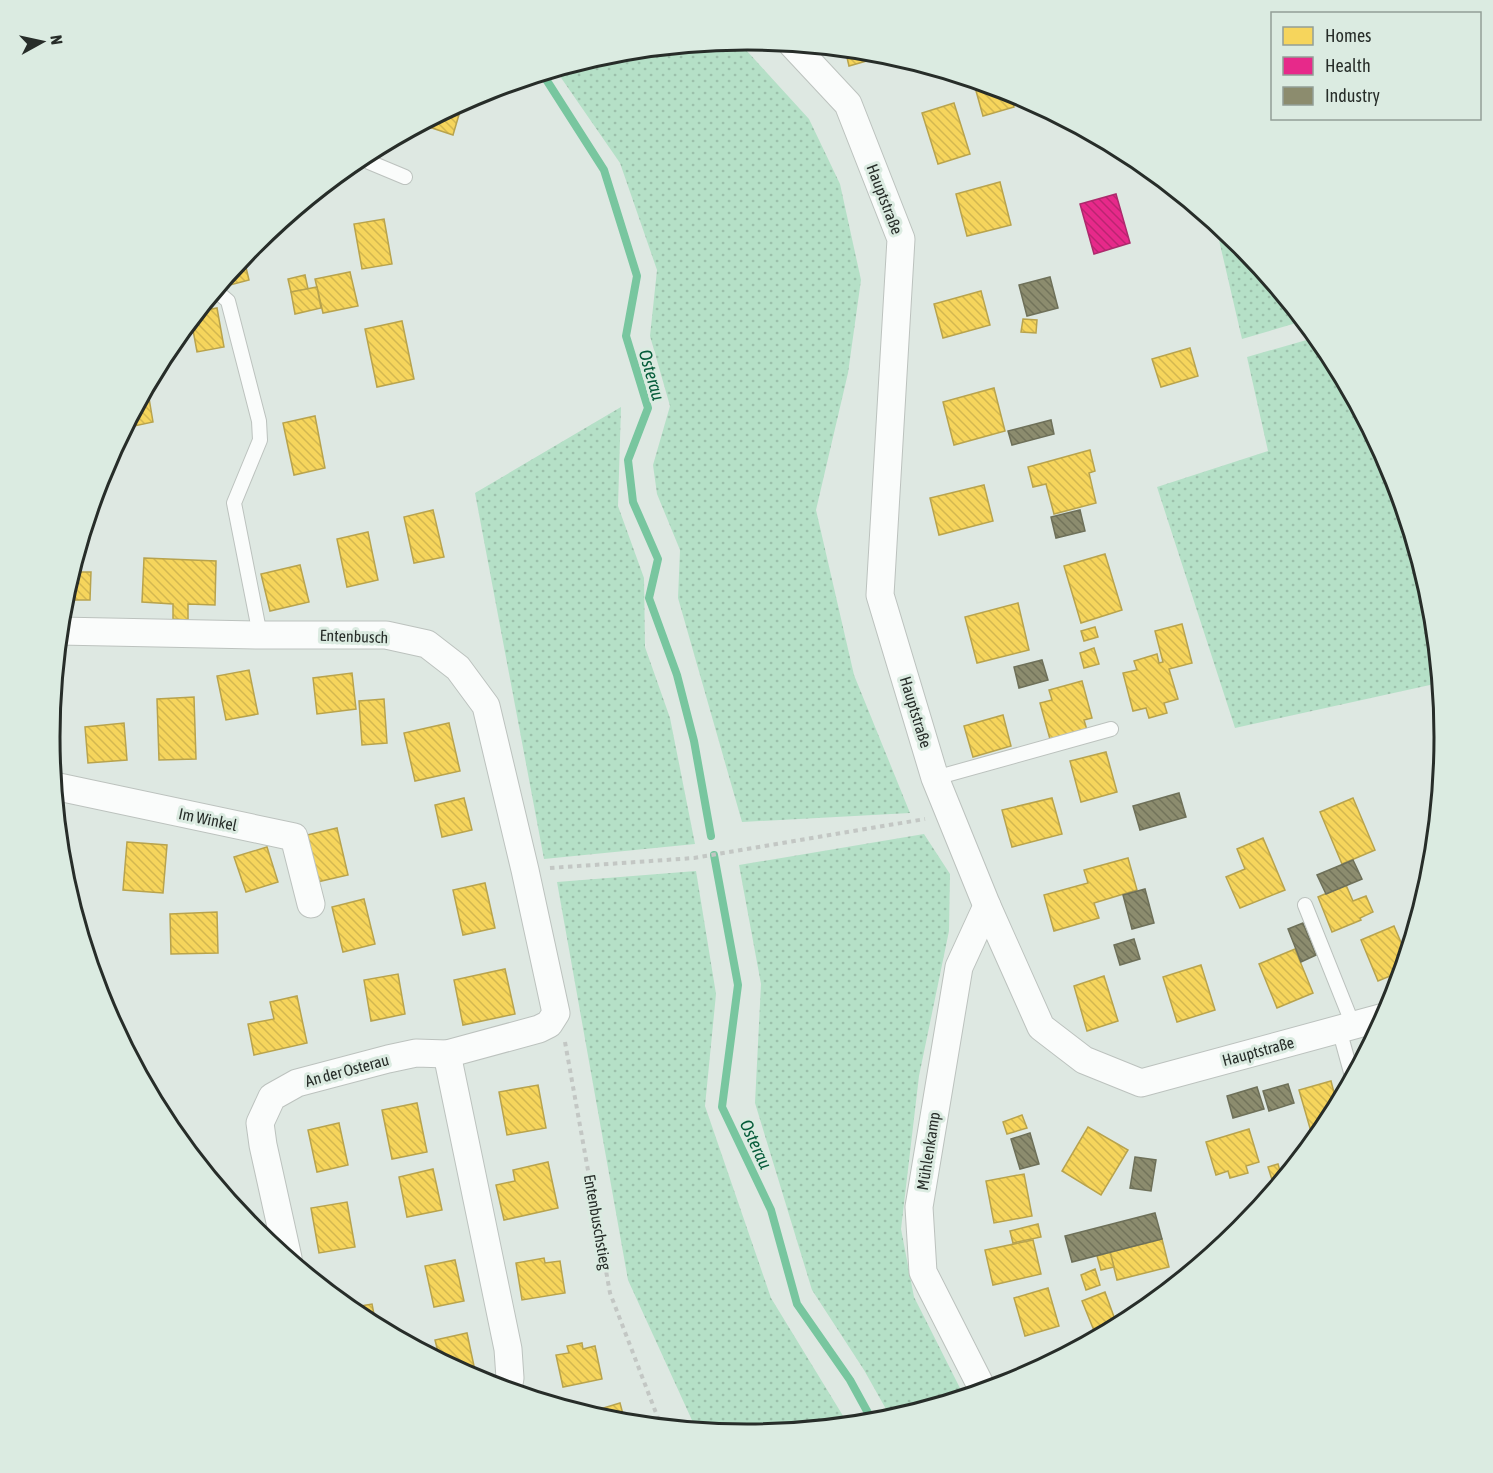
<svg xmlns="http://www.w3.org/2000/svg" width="1493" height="1473" font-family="'Asap Condensed',sans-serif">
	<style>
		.grass { fill: url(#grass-dots) }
		.homes { fill: url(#homes-back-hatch); stroke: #b8a34d; stroke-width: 1.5 }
		.health { fill: url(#health-back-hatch); stroke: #ad2a6d; stroke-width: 1.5 }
		.industry { fill: url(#industry-back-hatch); stroke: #6e7059; stroke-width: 1.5 }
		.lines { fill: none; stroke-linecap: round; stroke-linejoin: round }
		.stream { stroke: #78c69f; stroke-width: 8 }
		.service-casing { stroke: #bcc2be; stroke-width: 16 }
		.minor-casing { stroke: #bcc2be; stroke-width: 29 }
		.path { stroke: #c3c7c4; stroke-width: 4; stroke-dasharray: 4.5 4.5; stroke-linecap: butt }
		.service { stroke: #fafcfb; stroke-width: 14 }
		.minor { stroke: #fafcfb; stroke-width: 27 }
		.labels { text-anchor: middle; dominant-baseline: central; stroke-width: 6; stroke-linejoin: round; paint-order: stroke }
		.street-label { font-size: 16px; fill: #272d29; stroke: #dbebe1 }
		.water-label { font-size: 18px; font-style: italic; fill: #065c3a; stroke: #dbebe1 }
		.rim { fill: none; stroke: #272d29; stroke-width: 3 }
	</style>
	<defs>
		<pattern id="grass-dots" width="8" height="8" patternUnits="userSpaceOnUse" patternTransform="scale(1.5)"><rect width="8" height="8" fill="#b5e0c7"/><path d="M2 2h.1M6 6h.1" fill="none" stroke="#9cc0ab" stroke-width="1.8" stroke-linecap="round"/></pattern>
		<pattern id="homes-back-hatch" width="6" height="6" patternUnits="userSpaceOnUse" patternTransform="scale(1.5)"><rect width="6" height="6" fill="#f6d55c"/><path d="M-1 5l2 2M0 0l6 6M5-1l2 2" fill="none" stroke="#d3b750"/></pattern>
		<pattern id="health-back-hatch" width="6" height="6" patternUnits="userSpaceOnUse" patternTransform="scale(1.5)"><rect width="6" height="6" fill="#e7298a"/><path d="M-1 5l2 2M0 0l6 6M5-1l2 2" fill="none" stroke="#bb2471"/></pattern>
		<pattern id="industry-back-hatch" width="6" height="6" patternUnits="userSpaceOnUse" patternTransform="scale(1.5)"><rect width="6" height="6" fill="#8c8c6e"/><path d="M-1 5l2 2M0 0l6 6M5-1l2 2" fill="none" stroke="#72735a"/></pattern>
	</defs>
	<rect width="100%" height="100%" fill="#dee8e2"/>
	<!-- grass -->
	<g class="grass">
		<path d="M737,40l72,79 31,65 21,96 -13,93 -32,137 38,165 56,138 -168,9 -64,-224 2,-48 -23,-56 -4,-29 17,-59 -20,-70 7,-66 -37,-107 -65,-94 56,-17z"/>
		<path d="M1219,226l21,18 63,77 -61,18 -26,-112z"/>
		<path d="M1317,337l10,12 64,121 40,131 8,82 -204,45 -78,-241 111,-36 -21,-94z"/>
		<path d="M621,407l-3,99 26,72 1,69 25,71 25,126 -151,15 -69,-366z"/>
		<path d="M924,834l26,40 -1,57 -30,145 -18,153 13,68 50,99 -73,22 -27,-48 -52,-80 -57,-187 6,-119 -22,-119z"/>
		<path d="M696,871l20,123 -11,112 66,192 77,126 -102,10 -50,-5 -68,-149 -71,-398z"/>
	</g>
	<!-- homes -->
	<g class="homes">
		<path d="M845,49l38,3 1,4 -35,10z"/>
		<path d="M973,80l37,11 4,16 -31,9z"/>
		<path d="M463,101l-10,34 -33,-11z"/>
		<path d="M954,103l16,51 -32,10 -16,-51z"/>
		<path d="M1000,182l11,43 -44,11 -11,-42z"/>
		<path d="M384,219l8,45 -30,5 -8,-45z"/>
		<path d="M243,255l6,25 -27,7 -1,-4z"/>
		<path d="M350,272l8,34 -35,7 -8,-34z"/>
		<path d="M305,275l3,14 -17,3 -3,-13z"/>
		<path d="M317,287l4,21 -26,6 -4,-22z"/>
		<path d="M981,291l9,34 -47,13 -9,-34z"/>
		<path d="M217,308l7,39 -27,5 -6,-33 6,-7z"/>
		<path d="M1023,319l14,1 -1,13 -15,-1z"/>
		<path d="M402,321l12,58 -37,8 -12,-58z"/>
		<path d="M1190,348l8,28 -37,11 -9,-28z"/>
		<path d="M147,386l6,36 -28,6z"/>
		<path d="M994,388l11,43 -51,14 -11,-43z"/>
		<path d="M315,416l10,52 -31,7 -11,-52z"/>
		<path d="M1090,450l5,21 -6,2 7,30 -42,11 -8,-30 -13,3 -5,-20z"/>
		<path d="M984,485l9,36 -54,14 -9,-37z"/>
		<path d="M433,510l11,47 -30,6 -10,-46z"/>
		<path d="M368,532l10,48 -31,7 -10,-48z"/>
		<path d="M1105,554l17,56 -41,13 -17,-57z"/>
		<path d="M144,558l72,3 -1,44 -27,-1v16l-15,-1v-15l-31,-2z"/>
		<path d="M300,565l9,37 -39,9 -9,-37z"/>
		<path d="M71,572h20l-1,28h-28z"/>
		<path d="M1018,603l11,47 -52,13 -12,-46z"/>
		<path d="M1182,624l10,39 -23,6 9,30 -14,4 3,10 -18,5 -3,-10 -13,3 -10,-38 14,-3 -3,-9 23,-7 2,9 4,-1 -8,-31z"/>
		<path d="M1095,627l3,10 -14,4 -3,-10z"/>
		<path d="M1094,648l5,16 -15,4 -4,-15z"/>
		<path d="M249,670l9,44 -32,6 -9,-44z"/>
		<path d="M352,673l4,36 -39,5 -4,-36z"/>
		<path d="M1082,681l10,37 -8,2 3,10 -37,9 -10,-36 12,-3 -3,-10z"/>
		<path d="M194,697l2,62 -37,1 -2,-61z"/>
		<path d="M384,699l3,44 -25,2 -3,-44z"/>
		<path d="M1003,715l8,31 -38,11 -9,-31z"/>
		<path d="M124,723l3,37 -39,3 -3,-36z"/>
		<path d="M449,723l11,48 -45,10 -11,-48z"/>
		<path d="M1106,752l11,40 -36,10 -11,-41z"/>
		<path d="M464,798l8,32 -30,7 -7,-32z"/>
		<path d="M1052,798l10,36 -50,13 -10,-37z"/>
		<path d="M1353,798l22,52 -33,14 -22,-52z"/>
		<path d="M337,828l11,47 -31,7 -10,-47z"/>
		<path d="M1263,838l22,52 -45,18 -14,-31 19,-8 -8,-20z"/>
		<path d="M127,842l40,3 -4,48 -40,-3z"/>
		<path d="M267,847l11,35 -32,10 -12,-35z"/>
		<path d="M1128,858l9,32 -43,13 5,15 -45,13 -10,-36 44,-12 -4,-13z"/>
		<path d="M485,883l10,45 -32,7 -10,-45z"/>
		<path d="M1346,885l7,16 13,-5 7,16 -13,6 1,2 -29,12 -14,-35z"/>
		<path d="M364,899l11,45 -32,8 -11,-45z"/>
		<path d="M217,912l1,41 -47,1 -1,-40z"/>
		<path d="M1394,926l12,28 -6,18 -22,9 -17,-41z"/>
		<path d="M1295,949l18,44 -36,15 -18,-44z"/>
		<path d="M1201,965l14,45 -38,12 -14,-45z"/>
		<path d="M505,969l10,45 -52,11 -9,-45z"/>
		<path d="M398,974l7,40 -34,7 -7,-41z"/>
		<path d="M1104,976l14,45 -31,10 -13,-45z"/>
		<path d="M297,996l10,47 -53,12 -6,-31 26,-5 -4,-17z"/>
		<path d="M1331,1081l6,23 -11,20 -6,8 -8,3 -13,-45z"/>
		<path d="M538,1085l8,43 -39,7 -8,-43z"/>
		<path d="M417,1103l10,49 -35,7 -10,-49z"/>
		<path d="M1022,1115l5,13 -20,6 -4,-12z"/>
		<path d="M339,1123l9,42 -31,7 -9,-42z"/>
		<path d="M1088,1127l40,23 -27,45 -39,-24z"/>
		<path d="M1249,1129l10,33 -13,4 2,7 -18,5 -2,-7 -12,4 -10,-33z"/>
		<path d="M548,1162l10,46 -54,12 -8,-35 19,-4 -2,-11z"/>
		<path d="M1278,1164l4,14 -9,5 -5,-16z"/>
		<path d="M433,1169l9,41 -35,7 -8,-40z"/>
		<path d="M1024,1174l8,42 -38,7 -8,-42z"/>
		<path d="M347,1202l8,45 -36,6 -8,-45z"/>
		<path d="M1038,1224l3,13 -28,6 -3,-12z"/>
		<path d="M1162,1239l7,28 -52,13 -7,-28z"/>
		<path d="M1033,1240l8,34 -48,11 -8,-35z"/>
		<path d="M1110,1252l4,15 -13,3 -4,-14z"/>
		<path d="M544,1258l1,5 15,-2 5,32 -43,7 -6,-37z"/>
		<path d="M455,1260l9,41 -30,6 -9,-41z"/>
		<path d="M1095,1269l5,16 -14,5 -5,-15z"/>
		<path d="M1048,1288l11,38 -34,10 -11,-38z"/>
		<path d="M1105,1292l12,33 -22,8 -13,-32z"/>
		<path d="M372,1304l4,21 -27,-17z"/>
		<path d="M467,1333l10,47 -37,-20 -5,-20z"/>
		<path d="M582,1343l1,6 12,-3 7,33 -39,8 -7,-32 13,-2 -2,-7z"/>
		<path d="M620,1403l5,19 -15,-1 -23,-8z"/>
	</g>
	<!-- health -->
	<path class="health" d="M1116,194l14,49 -36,11 -14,-50z"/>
	<!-- industry -->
	<g class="industry">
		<path d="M1050,277l8,31 -31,8 -8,-31z"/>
		<path d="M1051,420l3,14 -42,11 -4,-14z"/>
		<path d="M1080,510l5,21 -29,7 -5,-21z"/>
		<path d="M1042,660l6,20 -29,8 -5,-21z"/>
		<path d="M1179,793l7,24 -46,13 -7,-24z"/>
		<path d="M1353,860l9,19 -36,15 -9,-19z"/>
		<path d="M1145,889l9,34 -22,6 -9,-34z"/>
		<path d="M1303,923l13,32 -15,7 -13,-33z"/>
		<path d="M1134,939l6,20 -20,6 -6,-20z"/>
		<path d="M1288,1084l6,19 -25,8 -6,-20z"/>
		<path d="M1257,1087l7,22 -31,9 -6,-22z"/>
		<path d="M1030,1133l9,31 -19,5 -9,-30z"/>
		<path d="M1135,1157l21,3 -5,31 -21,-3z"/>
		<path d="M1155,1213l7,26 -90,23 -7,-26z"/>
	</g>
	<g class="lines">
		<!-- stream -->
		<g class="stream">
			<path d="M542,73l62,97 33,106 -11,60 22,72 -20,52 5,42 25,57 -9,39 28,77 17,66 17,95"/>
			<path d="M714,855l24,130 -16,122 49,103 26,94 53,76 23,42"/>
		</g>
		<defs>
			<g id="service">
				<path d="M366,153l3,9 36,15"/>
				<path d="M215,290l13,11 31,120 1,19 -26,63 26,132"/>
				<path d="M935,778l176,-49"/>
				<path d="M1305,905l48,120"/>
				<path d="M1339,1029l13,47"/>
			</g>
			<g id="minor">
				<path d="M792,44l56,60 53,135 -21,356 55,183 52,128 54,121 43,33 57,23 243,-66"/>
				<path d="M59,631l201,4h126l41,9 31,24 28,38 39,164 31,143 -7,11 -10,5 -92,25 -31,-1 -28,6 -91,24 -25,14 -12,26 3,22 25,113"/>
				<path d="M54,786l240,51 17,67"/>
				<path d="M447,1054l61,295 2,29 -2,11"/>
				<path d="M983,1390l-60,-118 -4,-65 40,-240 28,-61"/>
			</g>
		</defs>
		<!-- service casing -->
		<use href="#service" class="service-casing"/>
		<!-- minor casing -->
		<use href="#minor" class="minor-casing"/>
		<!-- path -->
		<g class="path">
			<path d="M550,868l144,-10 231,-39"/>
			<path d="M565,1042l45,251 51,133"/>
		</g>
		<!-- service -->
		<use href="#service" class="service"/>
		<!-- minor -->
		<use href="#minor" class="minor"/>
	</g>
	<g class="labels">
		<!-- street labels -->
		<g class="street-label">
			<text transform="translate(885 199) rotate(69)">Hauptstraße</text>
			<text transform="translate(354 636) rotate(2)">Entenbusch</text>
			<text transform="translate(916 712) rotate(73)">Hauptstraße</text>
			<text transform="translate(208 819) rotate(12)">Im Winkel</text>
			<text transform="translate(1258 1051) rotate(-15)">Hauptstraße</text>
			<text transform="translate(347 1070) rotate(-15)">An der Osterau</text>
			<text transform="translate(928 1151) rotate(-81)">Mühlenkamp</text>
			<text transform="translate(598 1222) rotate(80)">Entenbuschstieg</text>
		</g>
		<!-- water labels -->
		<g class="water-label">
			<text transform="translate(652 375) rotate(74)">Osterau</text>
			<text transform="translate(756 1144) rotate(65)">Osterau</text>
		</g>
	</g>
	<!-- crop -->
	<path d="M0 0H1493V1473H0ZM60 737a687 687 0 1 1 1374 0a687 687 0 1 1-1374 0Z" fill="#dbebe1" fill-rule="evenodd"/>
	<path class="rim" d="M60 737a687 687 0 1 1 1374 0a687 687 0 1 1-1374 0Z"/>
	<!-- legend -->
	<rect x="1271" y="12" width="210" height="108" fill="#dbebe1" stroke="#939f97" stroke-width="1.5"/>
	<rect x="1283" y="27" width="30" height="18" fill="#f6d55c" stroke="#939f97" stroke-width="1.5"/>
	<text x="1325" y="42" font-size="18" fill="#272d29">Homes</text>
	<rect x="1283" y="57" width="30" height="18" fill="#e7298a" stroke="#939f97" stroke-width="1.5"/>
	<text x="1325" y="72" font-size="18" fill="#272d29">Health</text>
	<rect x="1283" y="87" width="30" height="18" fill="#8c8c6e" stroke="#939f97" stroke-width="1.5"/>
	<text x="1325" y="102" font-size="18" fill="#272d29">Industry</text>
	<!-- north arrow -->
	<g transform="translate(42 42) rotate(82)" stroke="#dbebe1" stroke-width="4.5" paint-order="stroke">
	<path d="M0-4.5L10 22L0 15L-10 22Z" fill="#272d29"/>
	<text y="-9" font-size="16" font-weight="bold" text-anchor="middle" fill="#272d29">N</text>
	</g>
</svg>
